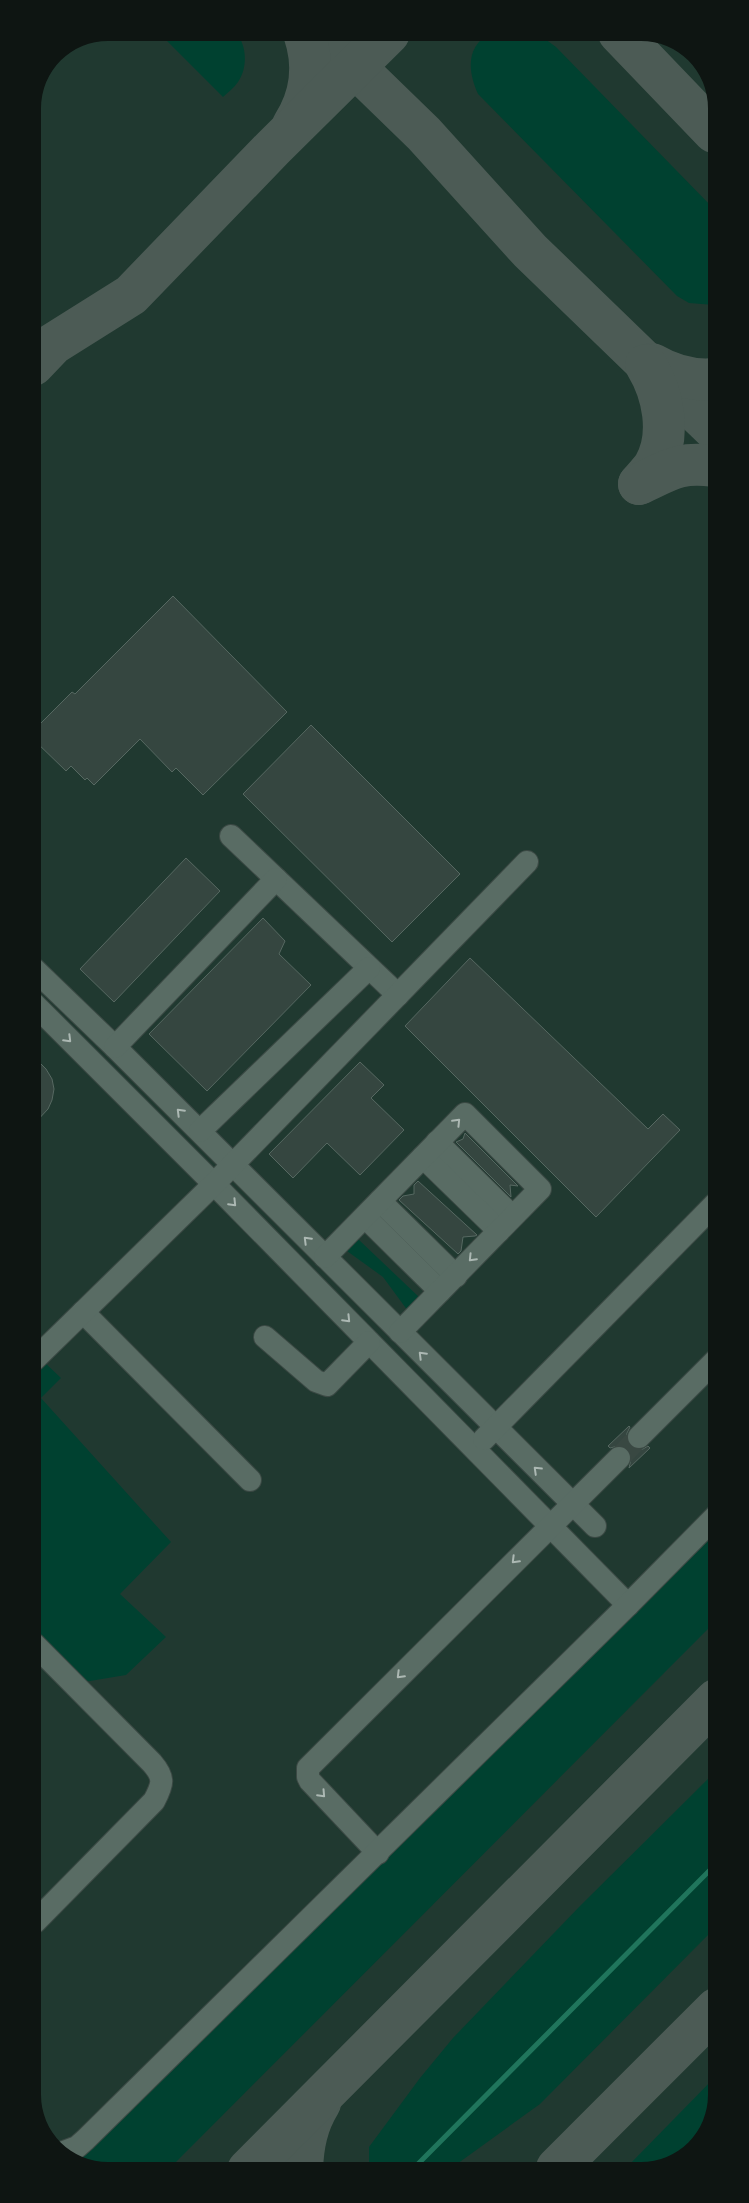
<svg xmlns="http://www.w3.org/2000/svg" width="749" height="2203" font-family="Raleway,sans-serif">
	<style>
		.built { fill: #203930 }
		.green { fill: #004130 }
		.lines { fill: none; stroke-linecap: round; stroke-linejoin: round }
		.stream { stroke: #20755c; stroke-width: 5 }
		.taxiway { stroke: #4c5b55; stroke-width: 42 }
		.building { fill: #354640; stroke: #566861 }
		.minor-tunnel { stroke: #394842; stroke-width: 22; stroke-dasharray: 22 11; stroke-linecap: butt }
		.minor-casing { stroke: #3b4944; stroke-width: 24 }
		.minor { stroke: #596c64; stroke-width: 22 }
		.oneway { stroke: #acb8b3 }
	</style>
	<rect width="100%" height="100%" fill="#1e2f28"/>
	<!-- built -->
	<path class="built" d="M108,33h538l45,18 23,38 2,2006 -15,46 -41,27 -557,2 -45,-18 -23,-38 -2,-2011 22,-49z"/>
	<!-- green -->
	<g class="green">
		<path d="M159,33h77c11,12 12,35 2,49 -4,6 -10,10 -15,15z"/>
		<path d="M491,33h46l19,14 158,162v96l-25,-2 -12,-7 -199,-202c-10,-22 -13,-48 13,-61z"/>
		<path d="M358,1239l62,59 -12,13 -25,-34 -36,-26z"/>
		<path d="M42,1360l19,18 -20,20 130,144 -51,52 46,43 -40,38 -42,7 -50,-51v-263z"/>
		<path d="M716,1531v90l-548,549h-65l-27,-11z"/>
		<path d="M716,1771v156l-176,177 -90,65h-81v-22l51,-69 33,-40 127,-132z"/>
		<path d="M716,2076v19l-15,46 -41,27h-34z"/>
	</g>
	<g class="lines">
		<!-- stream -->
		<path class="stream" d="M413,2169l303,-305"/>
		<!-- taxiway -->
		<g class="taxiway">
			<path d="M320,33l104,101 106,117 184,178"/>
			<path d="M619,33l95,99"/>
			<path d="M293,125c18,-28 22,-60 11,-92"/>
			<path d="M652,364c19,11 40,17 62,15"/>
			<path d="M33,365l20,-21 78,-49 142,-147 116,-115"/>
			<path d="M639,484c5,-6 11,-12 15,-18 18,-31 9,-73 -8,-101"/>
			<path d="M639,484c30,-14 41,-23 75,-18"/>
			<path d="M557,2168l159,-159"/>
			<path d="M302,2169c1,-24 5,-45 18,-66"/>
			<path d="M248,2170l468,-470"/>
		</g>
	</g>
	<!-- building -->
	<g class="building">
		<path d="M173,596l114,116 -84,83 -27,-27 -4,4 -32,-33 -46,46 -7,-7 -2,2 -14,-14 -5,5 -33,-32v-8l39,-39 3,2z"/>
		<path d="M311,725l149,149 -68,68 -149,-148z"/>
		<path d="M186,858l34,33 -106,111 -34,-33z"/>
		<path d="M263,918l22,23 -6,13 32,31 -104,106 -58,-57z"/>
		<path d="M470,958l178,171 15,-15 17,16 -84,87 -191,-191z"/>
		<path d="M34,1057l12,12 6,10 2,10 -2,11 -4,9 -14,15z"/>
		<path d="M360,1062l24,23 -13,13 33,32 -44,45 -33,-32 -34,35 -24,-24z"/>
		<path d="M465,1133l53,53 -8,-1 1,12 -55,-55 7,-3z"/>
		<path d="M418,1181l59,54 -2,1 -12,1 -2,14 -3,3 -59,-54 4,-4 11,-2v-9z"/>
		<path d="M629,1426l1,1 -3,6 -1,7 3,6 7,4 7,-1 5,-3 2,2 -21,20 3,-13 -3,-6 -7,-4 -12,3 -2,-2z"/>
	</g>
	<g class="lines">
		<!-- minor-tunnel -->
		<path class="minor-tunnel" d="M619,1458l20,-21"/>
		<defs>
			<g id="minor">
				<path d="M231,836l167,159"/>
				<path d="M34,969l81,78 480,479"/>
				<path d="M34,1004l180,180 414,421"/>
				<path d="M115,1047l161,-168"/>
				<path d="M200,1131l169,-163"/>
				<path d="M437,1142l75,74"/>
				<path d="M423,1157l76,74"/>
				<path d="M380,1201l76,75"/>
				<path d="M365,1217l75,74"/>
				<path d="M325,1257l140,-143 75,75 -140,143"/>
				<path d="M83,1312l167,168"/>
				<path d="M265,1337l51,44 11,4 42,-43"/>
				<path d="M34,1360l180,-176 313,-322"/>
				<path d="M639,1437l77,-77"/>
				<path d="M484,1439l231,-235"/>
				<path d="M34,1644l118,119c13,15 11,21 2,38l-119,121"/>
				<path d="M378,1853l-68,-72 -2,-4v-9l311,-310"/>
				<path d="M61,2153l16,-6 8,-7 543,-535 88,-89"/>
			</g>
		</defs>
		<!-- minor casing -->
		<use href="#minor" class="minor-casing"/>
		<!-- minor -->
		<use href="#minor" class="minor"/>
	</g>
	<!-- one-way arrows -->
	<defs><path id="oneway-chevron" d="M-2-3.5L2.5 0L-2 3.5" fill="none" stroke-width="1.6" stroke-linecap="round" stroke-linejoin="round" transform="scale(1.25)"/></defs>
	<g class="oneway">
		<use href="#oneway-chevron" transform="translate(68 1039) rotate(45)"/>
		<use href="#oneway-chevron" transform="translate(180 1112) rotate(-135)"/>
		<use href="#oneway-chevron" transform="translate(457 1122) rotate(-46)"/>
		<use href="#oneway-chevron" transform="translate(233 1203) rotate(46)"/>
		<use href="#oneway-chevron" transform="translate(307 1240) rotate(-135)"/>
		<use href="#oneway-chevron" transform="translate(472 1258) rotate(134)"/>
		<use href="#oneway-chevron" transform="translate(347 1319) rotate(46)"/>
		<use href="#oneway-chevron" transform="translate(422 1355) rotate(-135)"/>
		<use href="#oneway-chevron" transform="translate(537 1470) rotate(-136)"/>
		<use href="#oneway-chevron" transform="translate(515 1560) rotate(135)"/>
		<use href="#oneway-chevron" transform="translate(400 1675) rotate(135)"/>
		<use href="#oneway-chevron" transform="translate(322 1794) rotate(47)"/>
	</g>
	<!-- crop -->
	<path d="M0 0H749V2203H0ZM108 41H641A67 67 0 0 1 708 108V2095A67 67 0 0 1 641 2162H108A67 67 0 0 1 41 2095V108A67 67 0 0 1 108 41Z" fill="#0e1512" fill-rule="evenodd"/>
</svg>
